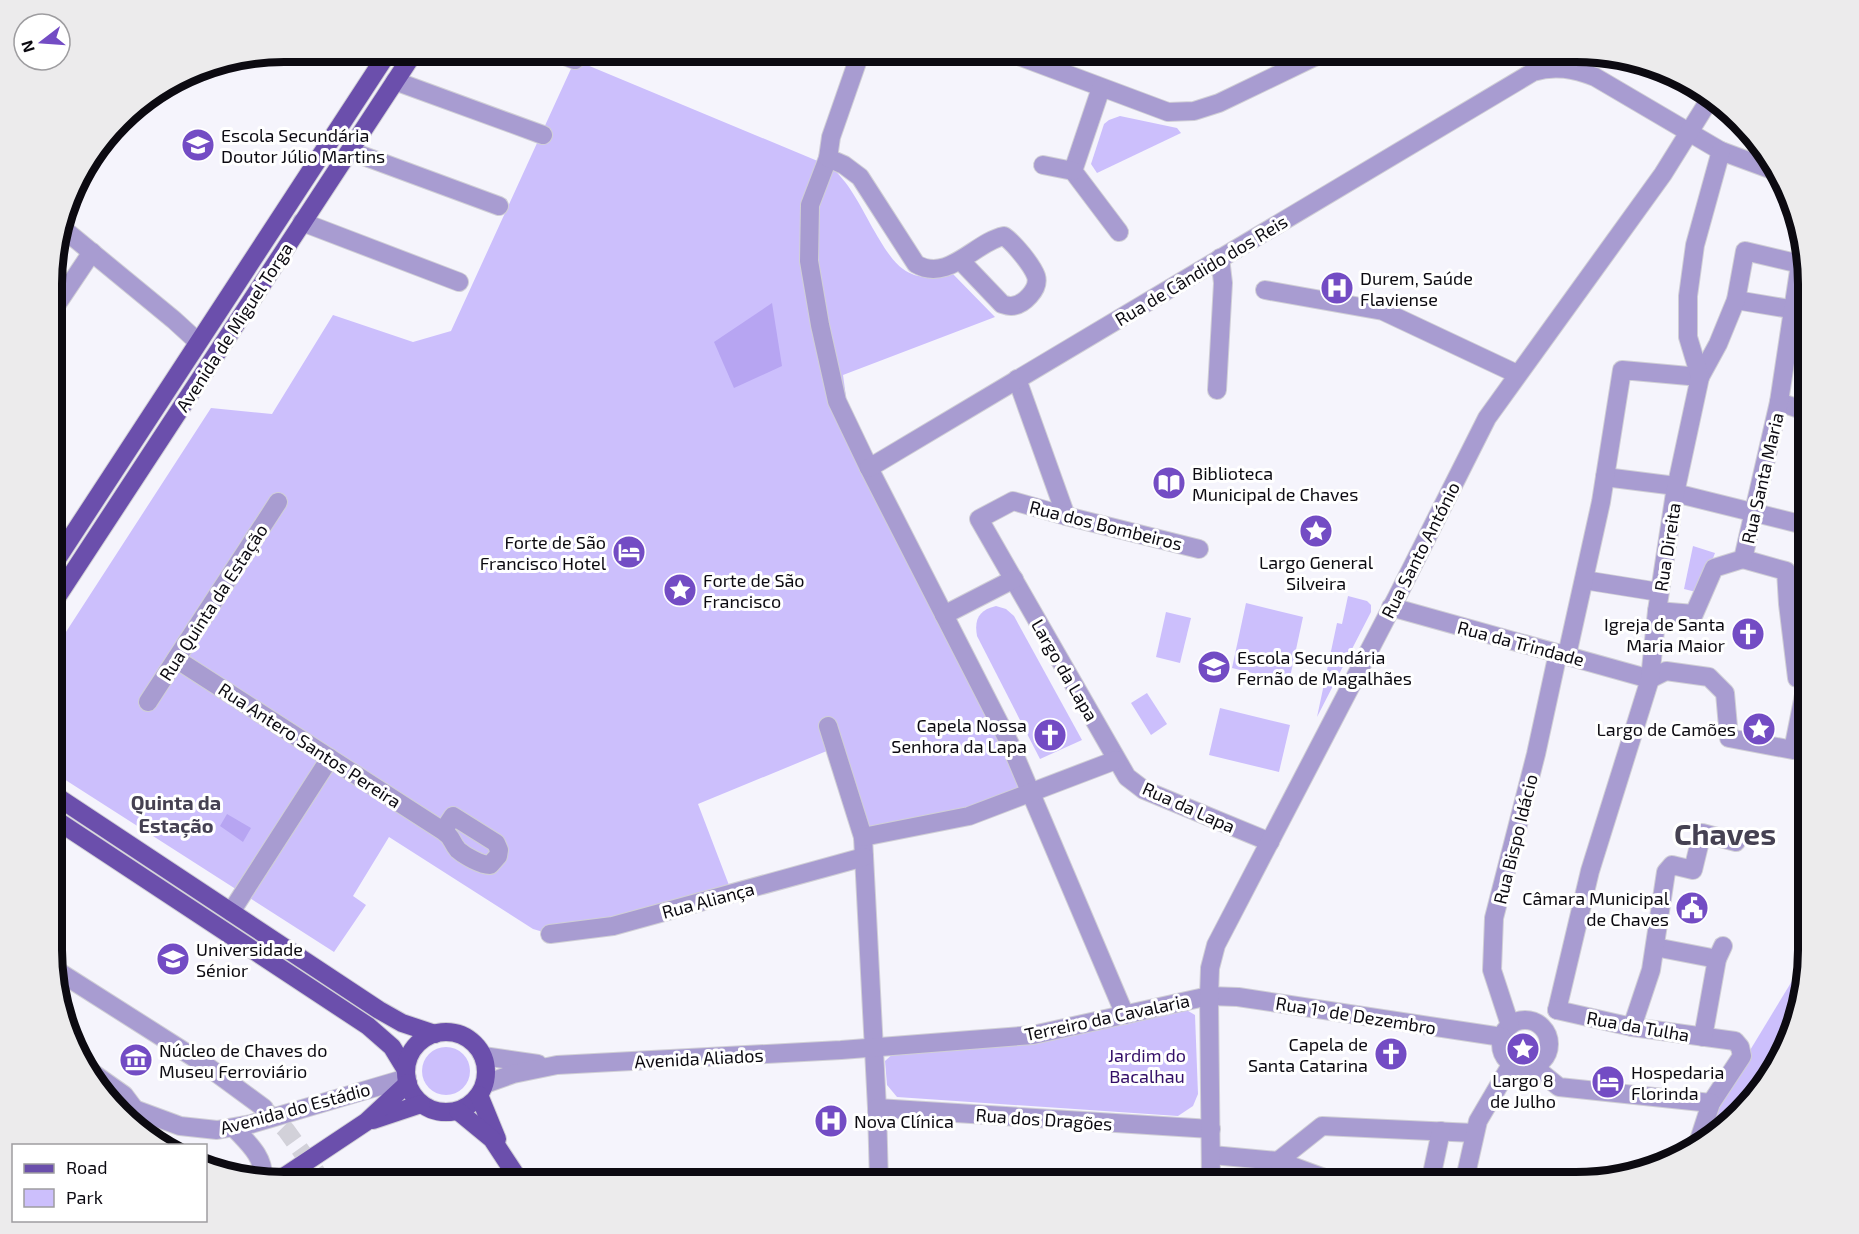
<svg xmlns="http://www.w3.org/2000/svg" width="1859" height="1234" font-family="'Exo 2',sans-serif">
	<style>
		.green { fill: #ccbffc }
		.water { fill: #b7a5f2 }
		.lines { fill: none; stroke-linecap: round; stroke-linejoin: round }
		.minor-tunnel { stroke: #d2d1d9; stroke-width: 18; stroke-dasharray: 18 9; stroke-linecap: butt }
		.minor-casing { stroke: #d0cfd6; stroke-width: 20 }
		.major-casing { stroke: #d0cfd6; stroke-width: 20 }
		.minor { stroke: #a89cd1; stroke-width: 18 }
		.major { stroke: #6b4fac; stroke-width: 18 }
		.labels { text-anchor: middle; dominant-baseline: central; stroke-width: 6; stroke-linejoin: round; paint-order: stroke }
		.poi-label { font-size: 18px; fill: #0c0a11; stroke: #fff; text-anchor: start }
		.street-label { font-size: 18px; fill: #0c0a11; stroke: #fff }
		.park-label { font-size: 18px; fill: #330e67; stroke: #fff }
		.neighbourhood-label { font-size: 20px; font-weight: bold; fill: #454152; stroke: #fff }
		.town-label { font-size: 30px; font-weight: bold; fill: #454152; stroke: #fff }
		.rim { fill: none; stroke: #0c0a11; stroke-width: 8 }
	</style>
	<rect width="100%" height="100%" fill="#f5f4fc"/>
	<!-- green -->
	<g class="green">
		<path d="M575,60l257,107c7,8 15,16 20,25 13,19 33,65 51,77 15,11 31,9 47,2l45,46 -152,58 9,65 178,354 -159,41 -37,-87 -136,56 34,89 -182,41 -17,-5 -144,-92 -36,59 13,9 -32,47 -281,-180v-120l158,-244 61,6 61,-99 80,27 38,-11z"/>
		<path d="M1120,116l57,12 4,5 -84,40 -6,-9 13,-40 5,-4z"/>
		<path d="M1693,546l22,7 -15,40 -16,-4z"/>
		<path d="M1348,596l19,5 4,4v7l-54,105 20,-94 5,1z"/>
		<path d="M1246,603l57,14 -14,65 -57,-14z"/>
		<path d="M996,606l10,3 8,7 68,124 -42,19 -63,-123c-3,-17 2,-26 19,-30z"/>
		<path d="M1166,612l25,6 -11,45 -24,-6z"/>
		<path d="M1147,693l20,31 -16,11 -20,-32z"/>
		<path d="M1220,708l70,17 -11,47 -70,-17z"/>
		<path d="M1792,981l11,5 -7,39 -27,55 -61,56 7,-28z"/>
		<path d="M1178,1005l17,10 3,79 -5,12 -15,10 -281,-19 -10,-12 -2,-24 11,-10z"/>
		<circle cx="446" cy="1071" r="24"/>
	</g>
	<!-- water -->
	<g class="water">
		<path d="M772,303l10,63 -48,22 -20,-46z"/>
		<path d="M227,814l24,14 -8,14 -23,-16z"/>
	</g>
	<g class="lines">
		<!-- minor-tunnel -->
		<path class="minor-tunnel" d="M264,1108l22,22 36,50"/>
		<defs>
			<g id="minor">
				<path d="M551,51l24,9"/>
				<path d="M861,51l-30,86 -3,21 -18,47 -1,56 11,64 17,76 32,67 141,276 115,271"/>
				<path d="M1005,51l163,61 26,-1 25,-8 108,-52"/>
				<path d="M395,81l148,54"/>
				<path d="M1101,88l-28,83 46,61"/>
				<path d="M350,151l149,55"/>
				<path d="M828,158l16,7 16,12 56,87c32,19 59,-22 88,-28 10,7 28,29 32,40 4,13 -13,30 -25,30 -3,0 -6,-1 -9,-2l-42,-44"/>
				<path d="M1043,165l30,6"/>
				<path d="M302,222l157,60"/>
				<path d="M61,227l113,93 24,22"/>
				<path d="M1265,290l118,21 134,63"/>
				<path d="M1736,300l72,12"/>
				<path d="M53,310l39,-58"/>
				<path d="M1017,379l49,137"/>
				<path d="M1217,390l6,-107 -3,-25"/>
				<path d="M1779,402l29,10"/>
				<path d="M869,468l664,-396c22,-7 41,-3 62,5l126,74 57,21"/>
				<path d="M1605,477l71,9"/>
				<path d="M1675,493l133,33"/>
				<path d="M1199,549l-133,-33 -53,-15 -34,18 148,258 17,13 126,52"/>
				<path d="M1584,580l75,12"/>
				<path d="M1391,607l259,72 16,-8 43,6 16,16 4,45 64,12 14,-70 -10,-2 -9,-74 -2,-33 -43,-12"/>
				<path d="M944,615l70,-36"/>
				<path d="M1567,655l34,-153 21,-132 78,7 18,-33 18,-44 9,-49 55,13 -21,138 -36,157 -29,9 -20,46 -37,-3"/>
				<path d="M176,659l267,172c10,6 8,11 15,19 7,6 23,15 32,15l8,-9 1,-6 -3,-7 -43,-27 -10,15"/>
				<path d="M148,702l130,-200"/>
				<path d="M828,726l35,111 14,271 2,75"/>
				<path d="M863,837l106,-21 147,-56"/>
				<path d="M231,912l99,-154"/>
				<path d="M550,934l63,-8 251,-69"/>
				<path d="M1655,947l62,12"/>
				<path d="M53,968l151,96 60,44"/>
				<path d="M1557,1010l33,-139 60,-192 7,-68 18,-118 25,-116 -12,-40v-41l7,-51 26,-94"/>
				<path d="M1557,1010l75,17 103,14 5,6 2,9 -31,47 -14,43"/>
				<circle cx="1525" cy="1044" r="24"/>
				<path d="M1510,1025l-18,-55 2,-52 42,-164 22,-101"/>
				<path d="M1632,1027l19,-57 15,-98 6,-7 21,5 9,-37 34,9"/>
				<path d="M1703,1037l14,-78 6,-13"/>
				<path d="M483,1056l55,8"/>
				<path d="M1533,1066l26,21 152,16"/>
				<path d="M85,1069l5,2 34,24 9,12"/>
				<path d="M485,1084l28,-10 44,-9 284,-15 192,-15 176,-39 29,1 264,40"/>
				<path d="M115,1102l65,24 37,4 34,-6 156,-46"/>
				<path d="M877,1108l334,21"/>
				<path d="M234,1128c14,15 31,29 29,52"/>
				<path d="M1212,1155l66,6 60,22"/>
				<path d="M1278,1161l44,-35 152,7"/>
				<path d="M322,1180l2,3"/>
				<path d="M1211,1183l-2,-187 1,-28 6,-23 181,-348 90,-179 176,-244 48,-77"/>
				<path d="M1430,1183l11,-52"/>
				<path d="M1464,1183l14,-62 34,-58"/>
			</g>
			<g id="major">
				<path d="M53,565l336,-514"/>
				<path d="M53,603l362,-552"/>
				<path d="M53,794l326,216 23,13 33,11"/>
				<path d="M53,818l315,208 24,21 14,23"/>
				<circle cx="446" cy="1072" r="40"/>
				<path d="M479,1095l18,44"/>
				<path d="M458,1111l34,28 29,44"/>
				<path d="M373,1120l48,-16"/>
				<path d="M276,1182l90,-60 42,-39"/>
			</g>
		</defs>
		<!-- minor casing -->
		<use href="#minor" class="minor-casing"/>
		<!-- major casing -->
		<use href="#major" class="major-casing"/>
		<!-- minor -->
		<use href="#minor" class="minor"/>
		<!-- major -->
		<use href="#major" class="major"/>
	</g>
	<!-- icons -->
	<defs>
		<symbol id="school-disc" viewBox="-11 -11 22 22"><circle r="9.5" fill="#734cc4" stroke="#fff"/><path d="M0-5L7-2L0 1L-7-2ZM-4 1L0 2.5L4 1V4Q0 6-4 4Z" fill="#fff"/></symbol>
		<symbol id="hospital-disc" viewBox="-11 -11 22 22"><circle r="9.5" fill="#734cc4" stroke="#fff"/><path d="M-5-5h3v3.5h4V-5h3V5h-3V1.5h-4V5h-3Z" fill="#fff"/></symbol>
		<symbol id="library-disc" viewBox="-11 -11 22 22"><circle r="9.5" fill="#734cc4" stroke="#fff"/><path d="M-6-4Q-3-5.5-.7-3.5V5Q-3 3-6 4ZM6-4Q3-5.5 .7-3.5V5Q3 3 6 4Z" fill="#fff"/></symbol>
		<symbol id="sight-disc" viewBox="-11 -11 22 22"><circle r="9.5" fill="#734cc4" stroke="#fff"/><path d="M0-6L1.8-2.2L6-1.7L2.9 1.2L3.7 5.4L0 3.3L-3.7 5.4L-2.9 1.2L-6-1.7L-1.8-2.2Z" fill="#fff"/></symbol>
		<symbol id="hotel-disc" viewBox="-11 -11 22 22"><circle r="9.5" fill="#734cc4" stroke="#fff"/><path d="M-6-4.5h1.5V1H6V5H4.5V3h-9V5H-6ZM-4 0a1.8 1.8 0 1 1 3.6 0ZM.5 0V-2.5h3Q6-2.5 6 0Z" fill="#fff"/></symbol>
		<symbol id="church-disc" viewBox="-11 -11 22 22"><circle r="9.5" fill="#734cc4" stroke="#fff"/><path d="M-1.2-6h2.4v3.5h3.3v2.4h-3.3V6h-2.4V-.1h-3.3v-2.4h3.3Z" fill="#fff"/></symbol>
		<symbol id="civic-disc" viewBox="-11 -11 22 22"><circle r="9.5" fill="#734cc4" stroke="#fff"/><path d="M-.6-6.5H3V-4.5H.6V-3L4-1V1h2V6H-6V1h2V-1L-.6-3ZM-1.2 2.5V6h2.4V2.5Z" fill="#fff"/></symbol>
		<symbol id="university-disc" viewBox="-11 -11 22 22"><circle r="9.5" fill="#734cc4" stroke="#fff"/><path d="M0-5L7-2L0 1L-7-2ZM-4 1L0 2.5L4 1V4Q0 6-4 4Z" fill="#fff"/></symbol>
		<symbol id="museum-disc" viewBox="-11 -11 22 22"><circle r="9.5" fill="#734cc4" stroke="#fff"/><path d="M0-6L6-3V-2H-6V-3ZM-5-1h2V3h-2ZM-1-1h2V3h-2ZM3-1h2V3H3ZM-6 4H6V6H-6Z" fill="#fff"/></symbol>
	</defs>
	<g fill-rule="evenodd">
		<use href="#school-disc" x="179" y="126" width="38" height="38"/>
		<use href="#hospital-disc" x="1318" y="269" width="38" height="38"/>
		<use href="#library-disc" x="1150" y="464" width="38" height="38"/>
		<use href="#sight-disc" x="1297" y="512" width="38" height="38"/>
		<use href="#hotel-disc" x="610" y="533" width="38" height="38"/>
		<use href="#sight-disc" x="661" y="571" width="38" height="38"/>
		<use href="#church-disc" x="1729" y="615" width="38" height="38"/>
		<use href="#school-disc" x="1195" y="648" width="38" height="38"/>
		<use href="#sight-disc" x="1740" y="710" width="38" height="38"/>
		<use href="#church-disc" x="1031" y="716" width="38" height="38"/>
		<use href="#civic-disc" x="1673" y="889" width="38" height="38"/>
		<use href="#university-disc" x="154" y="940" width="38" height="38"/>
		<use href="#sight-disc" x="1504" y="1030" width="38" height="38"/>
		<use href="#church-disc" x="1372" y="1035" width="38" height="38"/>
		<use href="#museum-disc" x="117" y="1041" width="38" height="38"/>
		<use href="#hotel-disc" x="1589" y="1063" width="38" height="38"/>
		<use href="#hospital-disc" x="812" y="1102" width="38" height="38"/>
	</g>
	<g class="labels">
		<!-- poi labels -->
		<g class="poi-label">
			<text x="221" y="135">Escola Secundária<tspan x="221" dy="21">Doutor Júlio Martins</tspan></text>
			<text x="1360" y="278">Durem, Saúde<tspan x="1360" dy="21">Flaviense</tspan></text>
			<text x="1192" y="473">Biblioteca<tspan x="1192" dy="21">Municipal de Chaves</tspan></text>
			<text x="606" y="542" text-anchor="end">Forte de São<tspan x="606" dy="21">Francisco Hotel</tspan></text>
			<text x="1316" y="562" text-anchor="middle">Largo General<tspan x="1316" dy="21">Silveira</tspan></text>
			<text x="703" y="580">Forte de São<tspan x="703" dy="21">Francisco</tspan></text>
			<text x="1725" y="624" text-anchor="end">Igreja de Santa<tspan x="1725" dy="21">Maria Maior</tspan></text>
			<text x="1237" y="657">Escola Secundária<tspan x="1237" dy="21">Fernão de Magalhães</tspan></text>
			<text x="1027" y="725" text-anchor="end">Capela Nossa<tspan x="1027" dy="21">Senhora da Lapa</tspan></text>
			<text x="1736" y="729" text-anchor="end">Largo de Camões</text>
			<text x="1669" y="898" text-anchor="end">Câmara Municipal<tspan x="1669" dy="21">de Chaves</tspan></text>
			<text x="196" y="949">Universidade<tspan x="196" dy="21">Sénior</tspan></text>
			<text x="1368" y="1044" text-anchor="end">Capela de<tspan x="1368" dy="21">Santa Catarina</tspan></text>
			<text x="159" y="1050">Núcleo de Chaves do<tspan x="159" dy="21">Museu Ferroviário</tspan></text>
			<text x="1631" y="1072">Hospedaria<tspan x="1631" dy="21">Florinda</tspan></text>
			<text x="1523" y="1080" text-anchor="middle">Largo 8<tspan x="1523" dy="21">de Julho</tspan></text>
			<text x="854" y="1121">Nova Clínica</text>
		</g>
		<!-- street labels -->
		<g class="street-label">
			<text transform="translate(1201 270) rotate(-31)">Rua de Cândido dos Reis</text>
			<text transform="translate(234 327) rotate(-57)">Avenida de Miguel Torga</text>
			<text transform="translate(1762 478) rotate(-77)">Rua Santa Maria</text>
			<text transform="translate(1106 525) rotate(14)">Rua dos Bombeiros</text>
			<text transform="translate(1667 547) rotate(-81)">Rua Direita</text>
			<text transform="translate(1420 550) rotate(-63)">Rua Santo António</text>
			<text transform="translate(213 602) rotate(-57)">Rua Quinta da Estação</text>
			<text transform="translate(1521 643) rotate(15)">Rua da Trindade</text>
			<text transform="translate(1065 670) rotate(60)">Largo da Lapa</text>
			<text transform="translate(310 745) rotate(33)">Rua Antero Santos Pereira</text>
			<text transform="translate(1189 807) rotate(24)">Rua da Lapa</text>
			<text transform="translate(1515 839) rotate(-76)">Rua Bispo Idácio</text>
			<text transform="translate(708 900) rotate(-15)">Rua Aliança</text>
			<text transform="translate(1356 1015) rotate(9)">Rua 1º de Dezembro</text>
			<text transform="translate(1107 1017) rotate(-12)">Terreiro da Cavalaria</text>
			<text transform="translate(1638 1026) rotate(10)">Rua da Tulha</text>
			<text transform="translate(699 1058) rotate(-3)">Avenida Aliados</text>
			<text transform="translate(295 1108) rotate(-15)">Avenida do Estádio</text>
			<text transform="translate(1044 1119) rotate(4)">Rua dos Dragões</text>
		</g>
		<!-- park labels -->
		<g class="park-label">
			<text x="1147" y="1055">Jardim do<tspan x="1147" dy="21">Bacalhau</tspan></text>
		</g>
		<!-- neighbourhood labels -->
		<g class="neighbourhood-label">
			<text x="176" y="802">Quinta da<tspan x="176" dy="23">Estação</tspan></text>
		</g>
		<!-- town labels -->
		<g class="town-label">
			<text x="1725" y="833">Chaves</text>
		</g>
	</g>
	<!-- crop -->
	<path d="M0 0H1859V1234H0ZM284 62H1576A222 222 0 0 1 1798 284V950A222 222 0 0 1 1576 1172H284A222 222 0 0 1 62 950V284A222 222 0 0 1 284 62Z" fill="#ecebec" fill-rule="evenodd"/>
	<path class="rim" d="M284 62H1576A222 222 0 0 1 1798 284V950A222 222 0 0 1 1576 1172H284A222 222 0 0 1 62 950V284A222 222 0 0 1 284 62Z"/>
	<!-- legend -->
	<rect x="12" y="1144" width="195" height="78" fill="#ffffff" stroke="#9e9da0" stroke-width="1.5"/>
	<rect x="24" y="1164" width="30" height="9" fill="#6b4fac" stroke="#9e9da0" stroke-width="1.5"/>
	<text x="66" y="1174" font-size="18" fill="#0c0a11">Road</text>
	<rect x="24" y="1189" width="30" height="18" fill="#ccbffc" stroke="#9e9da0" stroke-width="1.5"/>
	<text x="66" y="1204" font-size="18" fill="#0c0a11">Park</text>
	<!-- north arrow -->
	<g transform="translate(42 42) rotate(253)"><circle r="28" fill="#ffffff" stroke="#9e9da0" stroke-width="1.5"/>
	<path d="M0-4.5L10 22L0 15L-10 22Z" fill="#734cc4"/>
	<text y="-9" font-size="16" font-weight="bold" text-anchor="middle" fill="#0c0a11">N</text>
	</g>
</svg>
